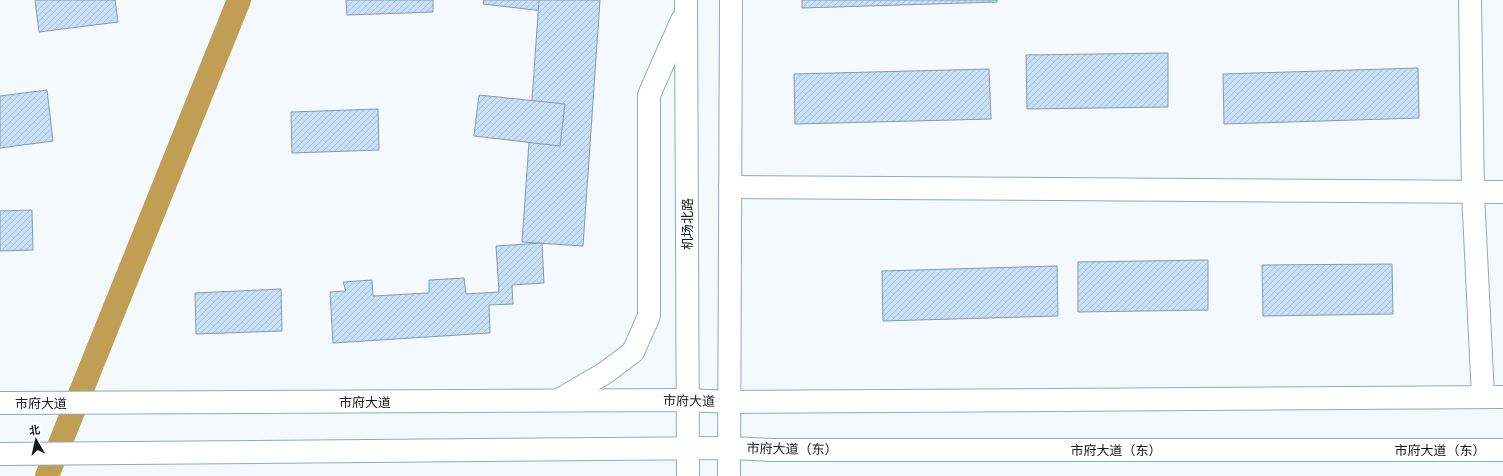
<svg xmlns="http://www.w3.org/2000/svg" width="1503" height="476" font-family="'Archivo Narrow','Noto Sans SC',sans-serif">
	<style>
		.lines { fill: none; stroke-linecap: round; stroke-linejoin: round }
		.canal { stroke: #c09f54; stroke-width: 24 }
		.building { fill: url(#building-hatch); stroke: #849ab0 }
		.minor-casing { stroke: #92a8be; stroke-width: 24 }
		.major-casing { stroke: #92a8be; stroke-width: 24 }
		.minor { stroke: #fff; stroke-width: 22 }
		.major { stroke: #fff; stroke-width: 22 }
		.labels { text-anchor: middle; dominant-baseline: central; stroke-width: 3; stroke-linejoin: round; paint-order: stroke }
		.street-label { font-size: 13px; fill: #111921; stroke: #fff }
	</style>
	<defs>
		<pattern id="building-hatch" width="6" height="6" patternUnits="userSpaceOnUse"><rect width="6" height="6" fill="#c8e0f7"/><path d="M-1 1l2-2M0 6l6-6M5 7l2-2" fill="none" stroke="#abc0d3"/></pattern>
	</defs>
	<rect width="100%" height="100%" fill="#f4f9fe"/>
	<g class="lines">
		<!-- canal -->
		<path class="canal" d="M47,476l192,-476"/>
	</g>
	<!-- building -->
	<g class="building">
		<path d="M35,0h80l3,22 -79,10z"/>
		<path d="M346,0h87v12l-86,3z"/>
		<path d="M484,0h87l-2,14 -86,-10z"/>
		<path d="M539,0h61l-17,246 -61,-4z"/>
		<path d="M802,0h195v2l-195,6z"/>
		<path d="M1168,53v54l-141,2 -1,-54z"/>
		<path d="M1418,68l1,50 -195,6 -1,-50z"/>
		<path d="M989,69l2,50 -196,5 -1,-50z"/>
		<path d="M47,90l6,51 -53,7v-52z"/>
		<path d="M479,95l86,9 -5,42 -86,-10z"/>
		<path d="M378,109l1,41 -87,3 -1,-41z"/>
		<path d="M32,210l1,40 -33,1v-40z"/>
		<path d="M542,243l2,40 -32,2 1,19 -24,1 1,28 -157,10 -3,-51 16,-1 -3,-9 29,-2 1,16 56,-3v-13l35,-2 2,16 33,-2 -3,-46z"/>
		<path d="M1208,260v50l-130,2v-50z"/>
		<path d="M1392,264l1,50 -130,2 -1,-51z"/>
		<path d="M1057,266l1,50 -175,5 -1,-50z"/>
		<path d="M281,289l1,42 -86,3 -1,-41z"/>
	</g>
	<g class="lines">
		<defs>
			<g id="minor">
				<path d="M1470,0l3,193 10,204"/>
				<path d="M730,187l773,5"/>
			</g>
			<g id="major">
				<path d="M686,0l2,476"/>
				<path d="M559,400l46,-27 28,-21 16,-36v-221l33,-75"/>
				<path d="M0,403l688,-3 41,2 774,-5"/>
				<path d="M0,454l729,-6 44,2h730"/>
				<path d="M729,476l2,-476"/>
			</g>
		</defs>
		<!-- minor casing -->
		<use href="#minor" class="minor-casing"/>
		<!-- major casing -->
		<use href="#major" class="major-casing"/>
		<!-- minor -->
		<use href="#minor" class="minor"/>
		<!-- major -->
		<use href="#major" class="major"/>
	</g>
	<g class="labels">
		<!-- street labels -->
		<g class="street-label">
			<text transform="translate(687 224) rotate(-90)">机场北路</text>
			<text transform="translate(689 401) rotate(1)">市府大道</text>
			<text x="365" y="402">市府大道</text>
			<text x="41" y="403">市府大道</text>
			<text transform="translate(792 449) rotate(1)">市府大道（东）</text>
			<text x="1116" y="450">市府大道（东）</text>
			<text x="1440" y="450">市府大道（东）</text>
		</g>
	</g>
	<!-- north arrow -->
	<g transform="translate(36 440) rotate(351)" stroke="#ffffff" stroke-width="3" paint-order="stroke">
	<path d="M0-3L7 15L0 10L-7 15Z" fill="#111921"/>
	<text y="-6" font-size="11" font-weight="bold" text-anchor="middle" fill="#111921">北</text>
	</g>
</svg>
